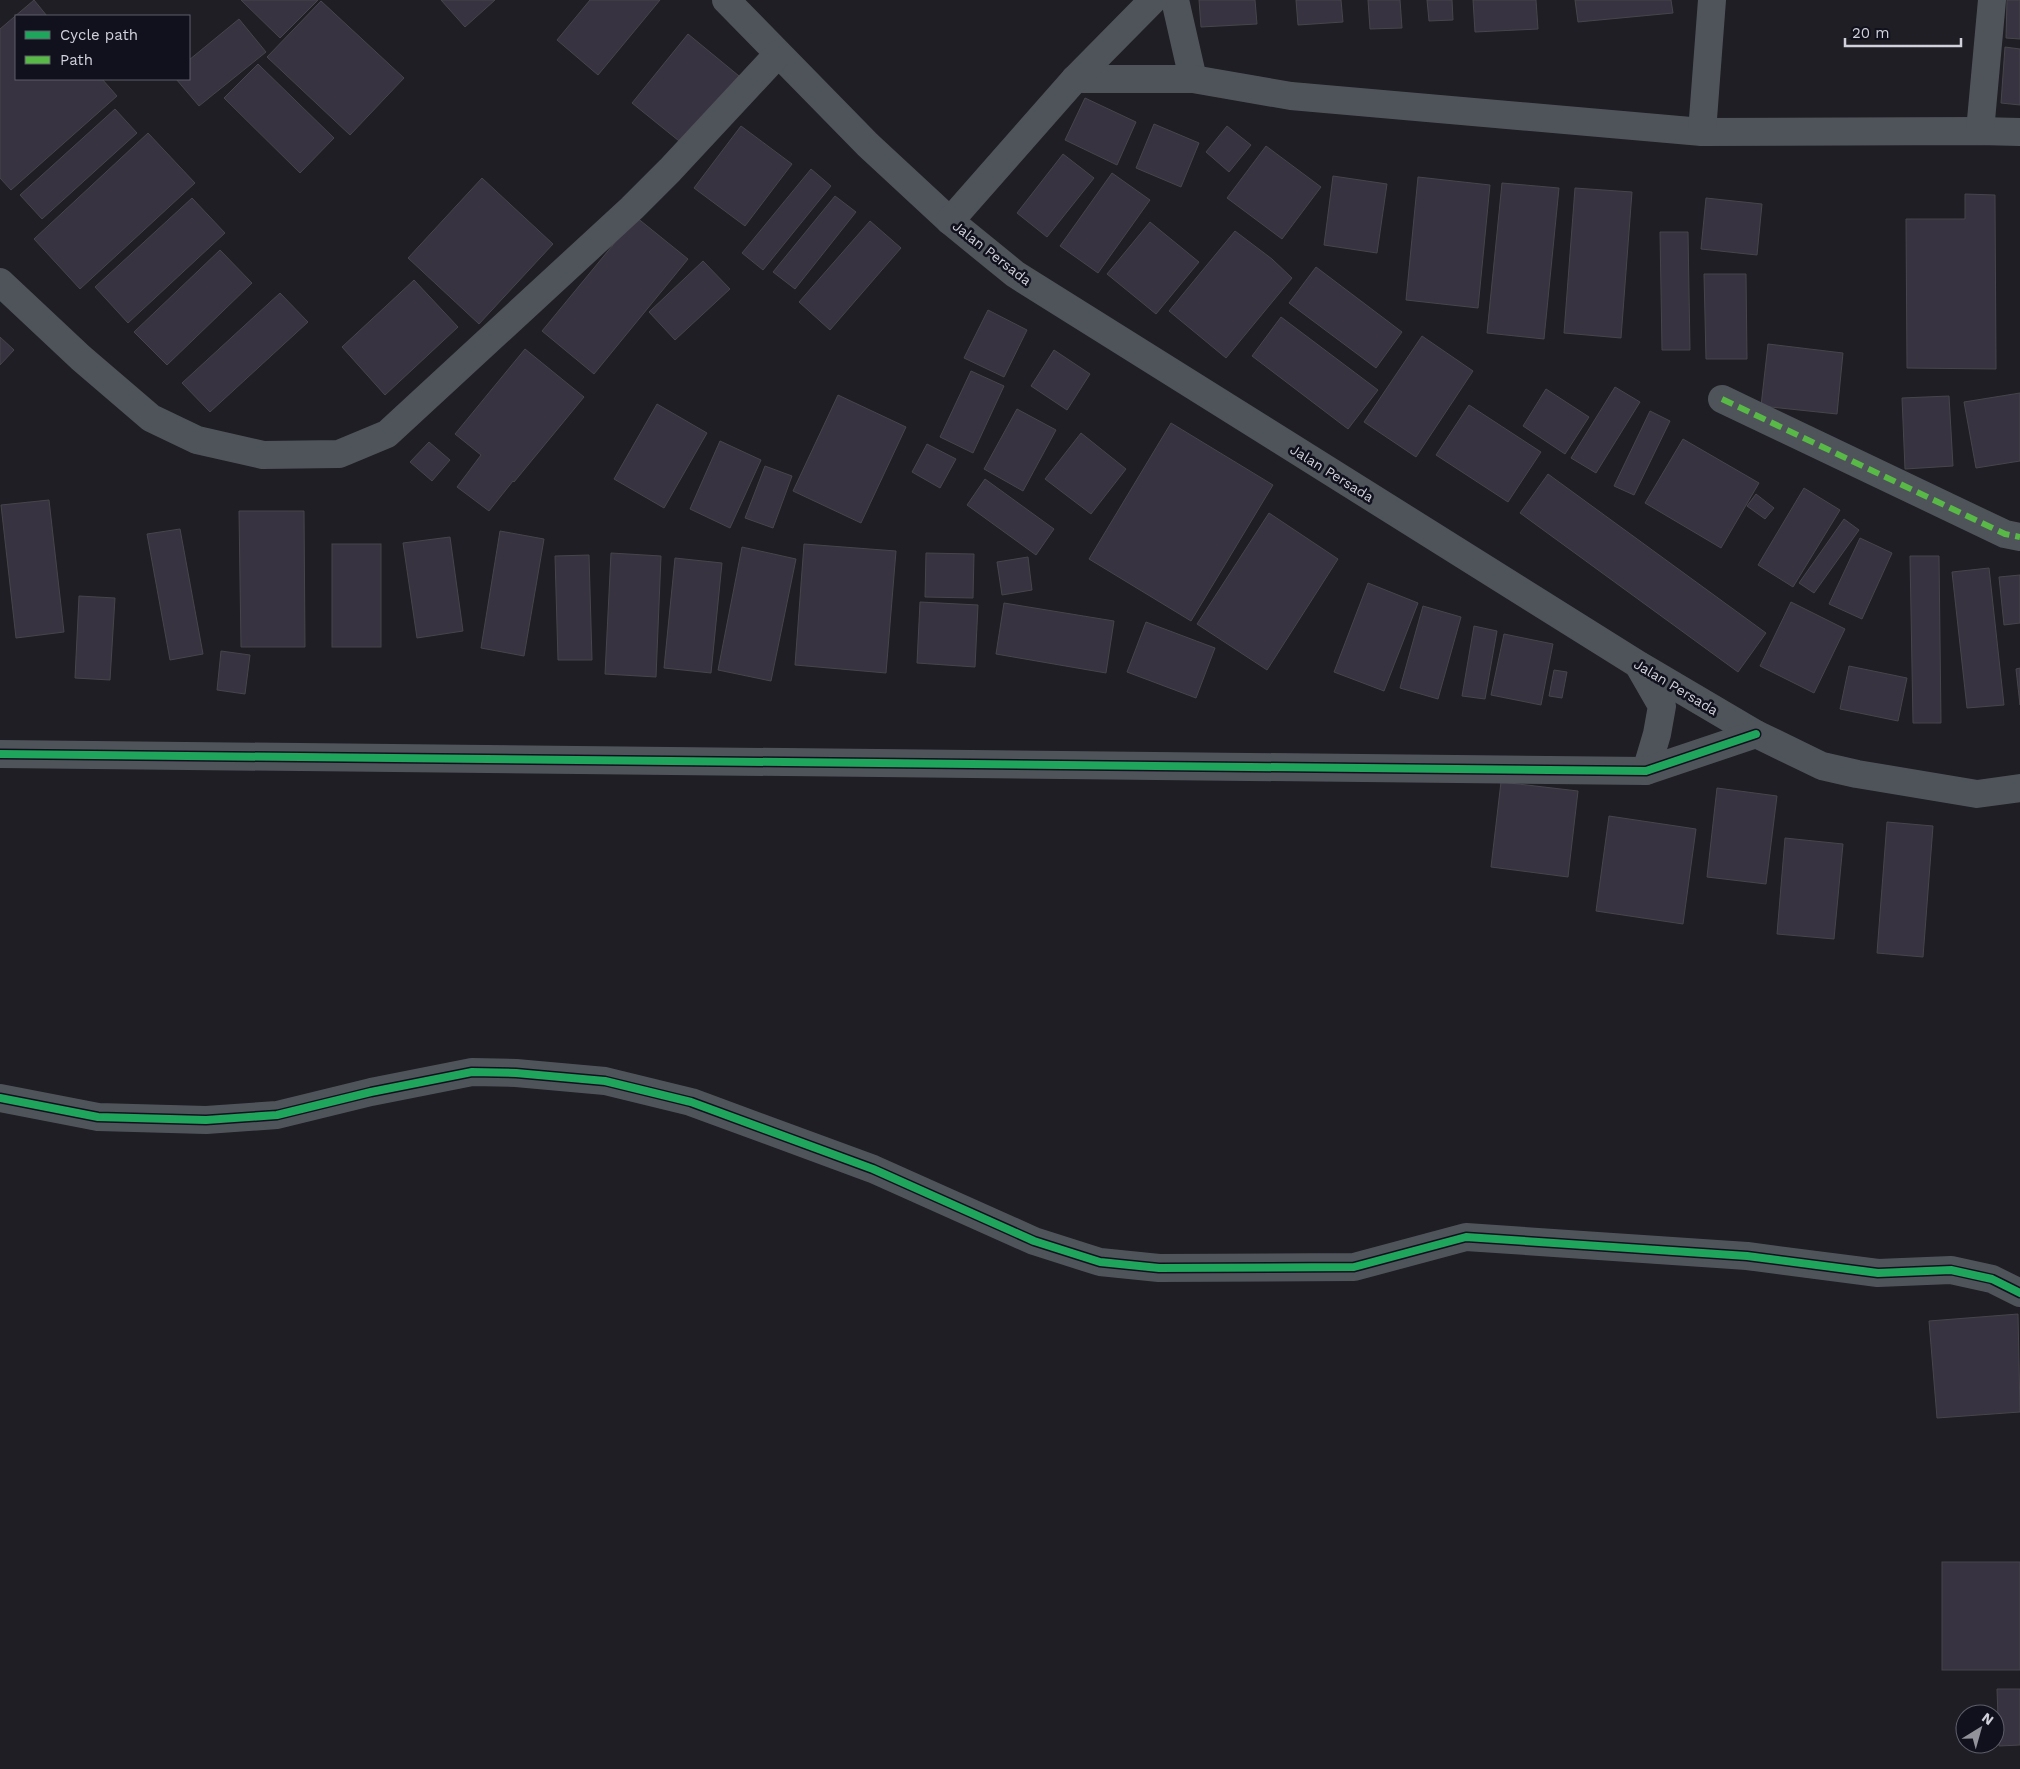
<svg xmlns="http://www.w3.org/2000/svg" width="2020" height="1769" font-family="'Work Sans',sans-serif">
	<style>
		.building { fill: #383340; stroke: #47454b }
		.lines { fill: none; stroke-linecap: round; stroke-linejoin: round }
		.minor { stroke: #4f545b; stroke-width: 28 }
		.quiet { stroke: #58b947; stroke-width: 6; stroke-dasharray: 12 6; stroke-linecap: butt }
		.cycleway-casing { stroke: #11111e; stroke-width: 11 }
		.cycleway { stroke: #20a55d; stroke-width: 8 }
		.labels { text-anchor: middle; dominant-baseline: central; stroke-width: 5; stroke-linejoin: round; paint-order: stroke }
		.street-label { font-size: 14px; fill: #d0d1da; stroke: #11111e }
	</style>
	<rect width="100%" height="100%" fill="#1e1e24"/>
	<!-- building -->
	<g class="building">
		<path d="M34,0l13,16h-31v63h86l15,17 -106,94 -11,-12v-149z"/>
		<path d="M241,0h77l-38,38z"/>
		<path d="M441,0h54l-30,27z"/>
		<path d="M590,0h70l-62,75 -41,-35z"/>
		<path d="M1199,0h56l2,24 -56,3z"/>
		<path d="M1296,0h45l2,22 -45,3z"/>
		<path d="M1368,0h32l2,28 -32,1z"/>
		<path d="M1427,0h25l1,20 -24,1z"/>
		<path d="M1473,0h63l2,29 -63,3z"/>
		<path d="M1575,0h96l2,13 -95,9z"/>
		<path d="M2007,0h13v39l-14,-1z"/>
		<path d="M321,1l83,77 -54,57 -83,-78z"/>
		<path d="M239,19l27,33 -67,54 -23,-27h13v-19z"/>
		<path d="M688,34l51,42 -55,69 -52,-42z"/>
		<path d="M2005,47l15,2v56l-19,-2z"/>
		<path d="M258,64l76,74 -34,35 -76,-75z"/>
		<path d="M1085,98l51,24 -19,43 -52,-25z"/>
		<path d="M115,109l22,24 -95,86 -22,-24z"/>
		<path d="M1154,124l45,19 -18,44 -45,-19z"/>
		<path d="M741,126l51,38 -47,62 -51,-38z"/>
		<path d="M1227,126l24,19 -22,27 -23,-20z"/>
		<path d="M148,133l47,50 -115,106 -46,-50z"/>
		<path d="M1266,146l55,41 -39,52 -55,-41z"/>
		<path d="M1063,154l31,24 -47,59 -30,-24z"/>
		<path d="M811,169l20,17 -68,84 -21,-17z"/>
		<path d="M1112,173l38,27 -52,73 -38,-27z"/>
		<path d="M1333,176l54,8 -10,69 -53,-8z"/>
		<path d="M1418,177l72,8 -12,123 -72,-8z"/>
		<path d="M482,178l71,66 -74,80 -71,-66z"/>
		<path d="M1502,183l57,5 -15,151 -57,-6z"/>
		<path d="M1575,188l57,4 -11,146 -57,-5z"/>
		<path d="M1965,194l30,1 1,174 -89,-1 -1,-149h59z"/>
		<path d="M835,196l21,16 -61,77 -22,-17z"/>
		<path d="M192,198l33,35 -97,90 -33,-36z"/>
		<path d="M1706,198l56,6 -5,51 -56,-6z"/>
		<path d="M636,217l52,42 -94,115 -52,-43z"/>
		<path d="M870,221l31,27 -71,82 -31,-28z"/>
		<path d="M1150,222l49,40 -43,52 -49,-40z"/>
		<path d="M1235,231l37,28 20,19 -66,80 -57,-47z"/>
		<path d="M1660,232h28l2,118h-28z"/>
		<path d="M220,250l32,33 -85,82 -33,-33z"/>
		<path d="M703,261l27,28 -55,51 -26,-28z"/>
		<path d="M1316,267l86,65 -26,36 -87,-65z"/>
		<path d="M1704,274h42l1,85h-41z"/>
		<path d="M414,280l44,47 -73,68 -43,-48z"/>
		<path d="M280,293l28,29 -98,90 -28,-29z"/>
		<path d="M988,310l39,20 -23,47 -40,-19z"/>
		<path d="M1281,317l97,73 -30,39 -96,-73z"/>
		<path d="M1422,336l51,35 -57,86 -52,-35z"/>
		<path d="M0,337l14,13 -14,15z"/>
		<path d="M1768,344l75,9 -6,61 -76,-8z"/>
		<path d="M525,349l59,48 -70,85 -1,-1 -24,30 -32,-24 24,-32 -26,-21z"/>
		<path d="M1054,350l36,24 -23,36 -36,-24z"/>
		<path d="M971,371l33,15 -31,67 -33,-16z"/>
		<path d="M1615,387l25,15 -44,71 -25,-15z"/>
		<path d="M1546,389l43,28 -24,37 -42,-28z"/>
		<path d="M2020,393v68l-44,7 -12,-66z"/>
		<path d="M838,395l68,32 -45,96 -68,-32z"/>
		<path d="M1949,396l4,70 -48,3 -3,-71z"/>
		<path d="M657,404l50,29 -43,75 -50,-29z"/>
		<path d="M1469,405l72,47 -33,50 -72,-47z"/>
		<path d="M1017,409l39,21 -33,61 -39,-22z"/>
		<path d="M1650,411l20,10 -36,74 -20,-9z"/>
		<path d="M1171,423l102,62 -82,136 -102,-62z"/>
		<path d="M1081,433l45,36 -35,45 -46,-35z"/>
		<path d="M1683,439l76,44 -38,65 -76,-45z"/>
		<path d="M720,441l41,19 -31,68 -40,-19z"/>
		<path d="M429,442l21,18 -18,21 -22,-19z"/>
		<path d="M927,444l29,15 -16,29 -28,-16z"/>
		<path d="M765,466l27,10 -19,52 -28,-10z"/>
		<path d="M1548,474l218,159 -28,39 -218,-159z"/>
		<path d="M985,479l69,50 -18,26 -69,-50z"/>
		<path d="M1804,488l36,22 -47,77 -35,-22z"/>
		<path d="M1756,494l18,14 -9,11 -18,-13z"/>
		<path d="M49,500l15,132 -48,6 -15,-133z"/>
		<path d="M239,511h65l1,136h-64z"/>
		<path d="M1269,513l69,46 -71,111 -70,-46z"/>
		<path d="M1844,519l15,11 -45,63 -15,-10z"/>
		<path d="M180,529l23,125 -33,6 -23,-126z"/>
		<path d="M500,531l44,8 -20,117 -43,-8z"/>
		<path d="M450,537l13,94 -46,7 -14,-95z"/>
		<path d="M1860,538l32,15 -30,66 -33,-15z"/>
		<rect x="332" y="544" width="49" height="103"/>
		<path d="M804,544l92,7 -10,122 -91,-8z"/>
		<path d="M742,547l54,12 -25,122 -53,-11z"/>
		<path d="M611,553l50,3 -5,121 -51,-3z"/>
		<path d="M926,553l48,1 -1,44 -48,-1z"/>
		<path d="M589,555l3,105h-34l-3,-104z"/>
		<path d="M1910,556h29l2,167h-28z"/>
		<path d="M1028,557l4,33 -30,5 -5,-33z"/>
		<path d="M675,558l47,5 -11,110 -47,-5z"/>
		<path d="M1989,568l15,137 -37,3 -15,-136z"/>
		<path d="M2020,575v48l-16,2 -5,-48z"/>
		<path d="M1368,583l50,20 -34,88 -50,-19z"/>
		<path d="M79,596l36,2 -5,82 -35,-2z"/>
		<path d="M920,602l58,3 -3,62 -58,-4z"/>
		<path d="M1791,602l54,27 -31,64 -54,-27z"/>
		<path d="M1004,603l110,18 -8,52 -110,-19z"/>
		<path d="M1423,606l38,11 -23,82 -38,-11z"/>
		<path d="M1146,622l69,26 -19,50 -69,-26z"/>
		<path d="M1474,626l23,5 -12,68 -23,-3z"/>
		<path d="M1504,634l49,10 -12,61 -50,-10z"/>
		<path d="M221,651l29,4 -5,39 -28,-4z"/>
		<path d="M1849,666l58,12 -9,43 -58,-12z"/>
		<path d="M2020,668v37l-4,-36z"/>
		<path d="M1554,670l13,2 -5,26 -13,-2z"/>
		<path d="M1501,782l77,9 -10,86 -77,-10z"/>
		<path d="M1717,788l60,8 -11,88 -59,-7z"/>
		<path d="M1609,816l87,13 -13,95 -87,-13z"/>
		<path d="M1887,822l46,4 -10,131 -46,-4z"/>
		<path d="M1785,838l58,6 -9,95 -57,-5z"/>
		<path d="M2018,1314l2,98 -83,6 -8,-97z"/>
		<rect x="1942" y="1562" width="78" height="108"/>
		<path d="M1997,1689h23v56l-21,1z"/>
	</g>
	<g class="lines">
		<!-- minor -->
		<g class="minor">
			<path d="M726,0l142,145 82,76 65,53 624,391 117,69 66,32 35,8 120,20 43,-6"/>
			<path d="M1175,0l18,79"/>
			<path d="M1075,79h118l98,17 411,36 278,-1 40,1"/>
			<path d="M1980,131l12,-131"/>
			<path d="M1702,132l10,-132"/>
			<path d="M950,221l125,-142 78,-79"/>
			<path d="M0,282l81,76 70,60 46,22 66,15 76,-1 48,-20 245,-226 38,-38 108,-116"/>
			<path d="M1722,399l283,135 15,3"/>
			<path d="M1639,666l23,40 -5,28 -11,37"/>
			<path d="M0,754l1646,17 110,-37"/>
			<path d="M0,1098l98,19 108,3 71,-5 94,-23 101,-20 44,1 89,8 86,21 182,67 161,72 66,21 59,6 195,-1 112,-30 281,19 131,17 73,-3 41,9 28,14"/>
		</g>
		<!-- quiet -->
		<path class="quiet" d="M1722,399l283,135 15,3"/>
		<defs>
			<g id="cycleway">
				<path d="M0,754l1646,17 110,-37"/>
				<path d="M0,1098l98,19 108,3 71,-5 94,-23 101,-20 44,1 89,8 86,21 182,67 161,72 66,21 59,6 195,-1 112,-30 281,19 131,17 73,-3 41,9 28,14"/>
			</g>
		</defs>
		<!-- cycleway casing -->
		<use href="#cycleway" class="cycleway-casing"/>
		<!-- cycleway -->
		<use href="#cycleway" class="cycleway"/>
	</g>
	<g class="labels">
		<!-- street labels -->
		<g class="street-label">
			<text transform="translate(992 253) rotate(38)">Jalan Persada</text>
			<text transform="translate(1332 473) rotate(32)">Jalan Persada</text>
			<text transform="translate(1676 687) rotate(31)">Jalan Persada</text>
		</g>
	</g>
	<!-- legend -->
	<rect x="15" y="15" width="175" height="65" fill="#11111e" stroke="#5d5e69"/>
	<rect x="25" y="31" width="25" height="8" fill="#20a55d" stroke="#5d5e69"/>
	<text x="60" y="40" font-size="15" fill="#d0d1da">Cycle path</text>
	<rect x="25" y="56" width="25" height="8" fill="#58b947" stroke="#5d5e69"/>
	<text x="60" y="65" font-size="15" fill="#d0d1da">Path</text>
	<!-- north arrow -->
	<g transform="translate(1980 1729) rotate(37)"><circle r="24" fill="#11111e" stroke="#5d5e69"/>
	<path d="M0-4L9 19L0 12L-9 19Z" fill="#92929a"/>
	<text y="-8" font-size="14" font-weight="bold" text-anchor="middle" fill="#d0d1da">N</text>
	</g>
	<!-- scale -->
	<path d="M1845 38v8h116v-8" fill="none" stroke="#d0d1da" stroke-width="2.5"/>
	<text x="1852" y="38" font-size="15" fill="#d0d1da" stroke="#11111e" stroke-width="4" paint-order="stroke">20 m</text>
</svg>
